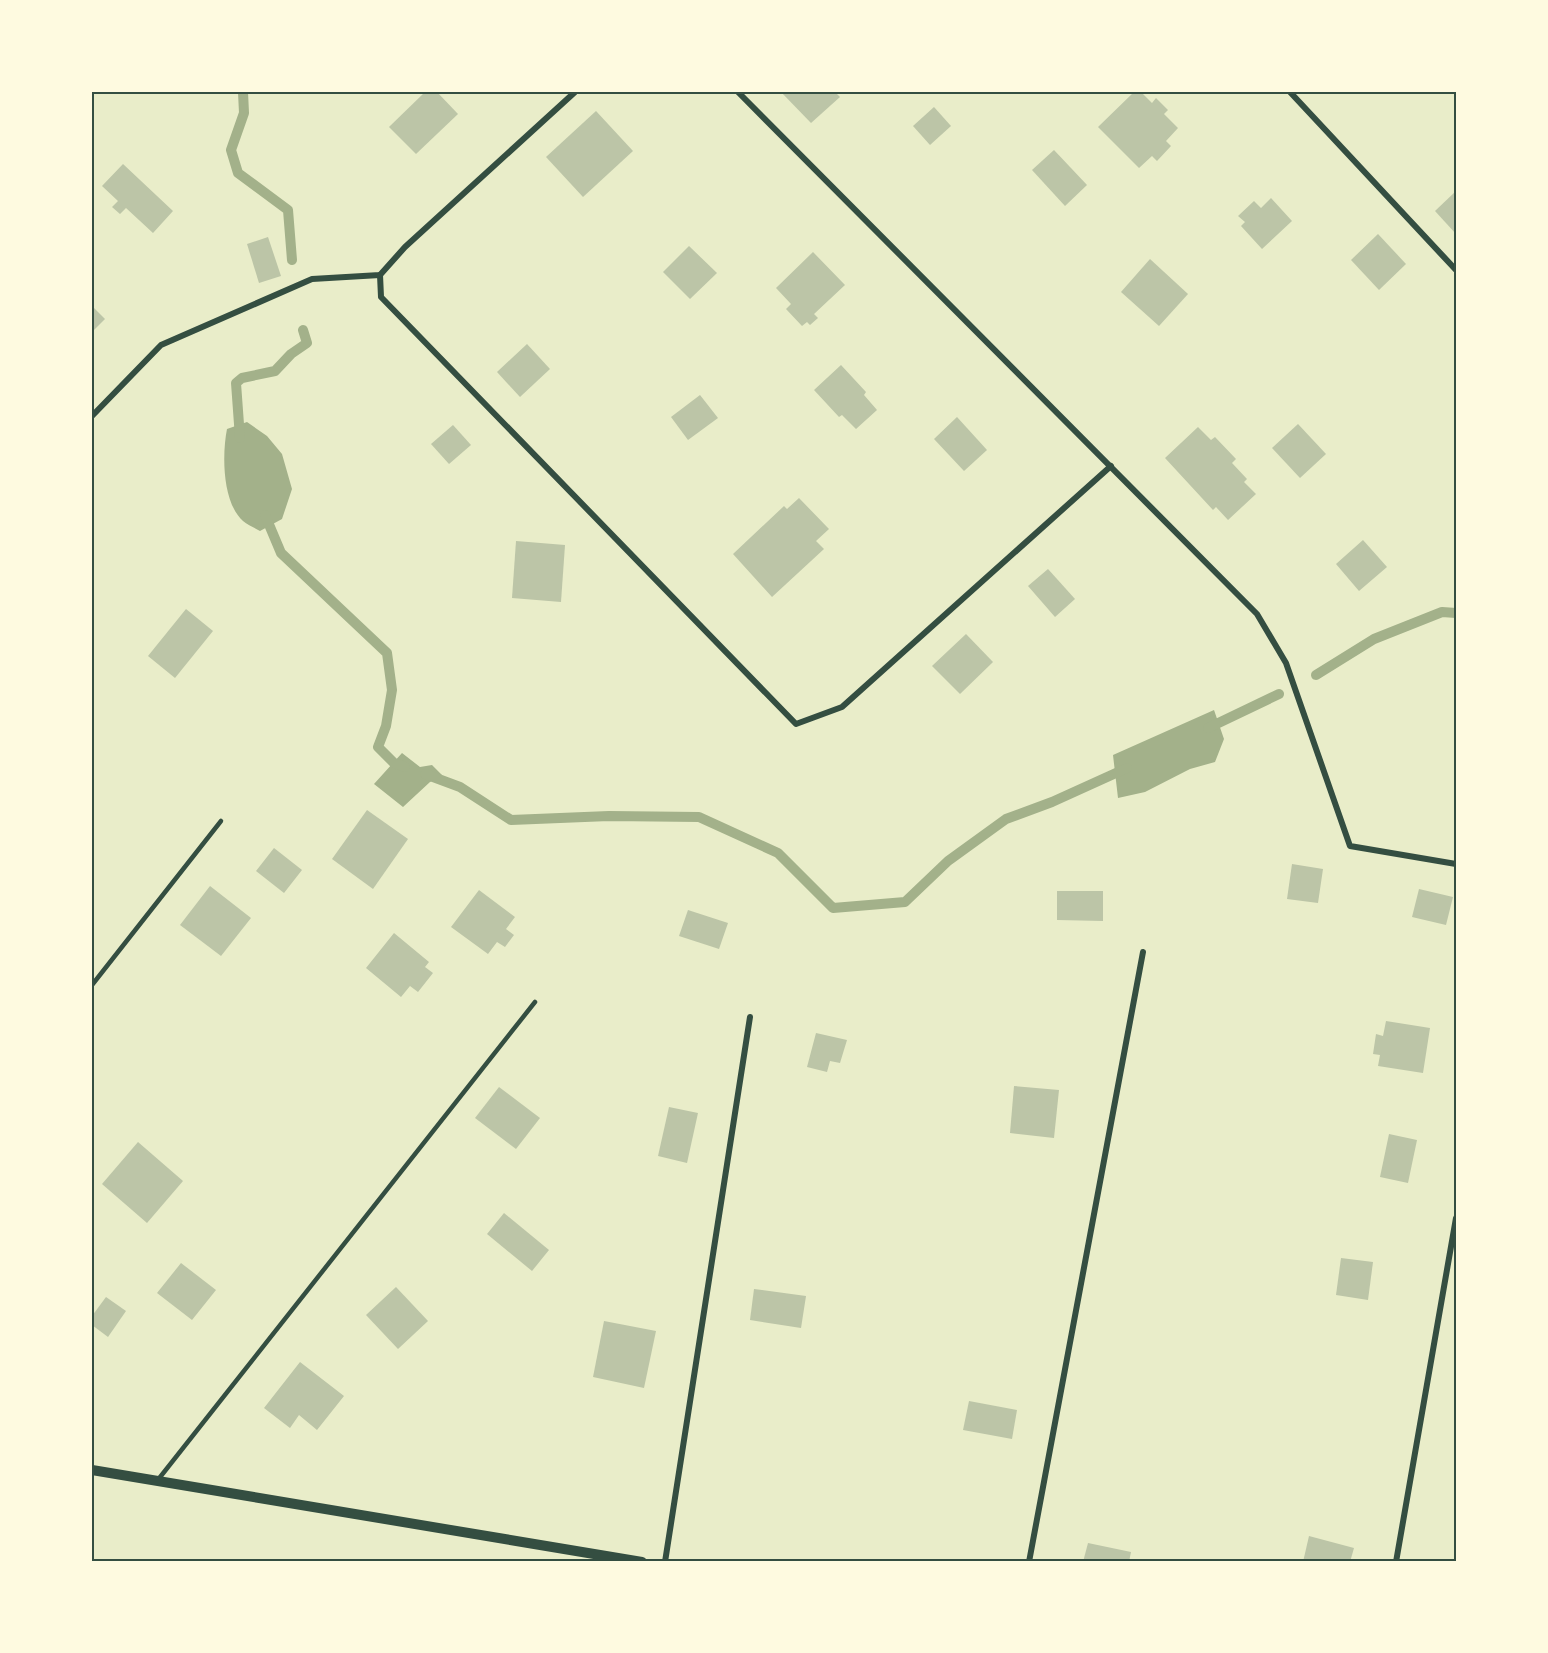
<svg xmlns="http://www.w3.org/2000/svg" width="1548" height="1653" font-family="Georgia,serif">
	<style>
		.water { fill: #a3b18a }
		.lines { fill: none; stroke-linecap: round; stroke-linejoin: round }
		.stream { stroke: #a3b18a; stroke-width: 10 }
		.building { fill: #bcc5a7 }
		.service { stroke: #344e41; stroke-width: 4.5 }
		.minor { stroke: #344e41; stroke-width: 6 }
		.tertiary { stroke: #344e41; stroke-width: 10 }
		.neatline { fill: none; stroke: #344e41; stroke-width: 2 }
	</style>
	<rect width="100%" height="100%" fill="#e9edc9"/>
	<!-- water -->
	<g class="water">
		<path d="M247,422l20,14 15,18 10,35 -10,30 -22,12c-5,-3 -12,-6 -17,-10 -21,-19 -21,-67 -16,-92z"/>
		<path d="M1214,710l10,29 -9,23 -25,7 -45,23 -27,6 -5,-43z"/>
		<path d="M402,753l18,14 12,-2 10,10 -12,7 -27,25 -29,-23z"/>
	</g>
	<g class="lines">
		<!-- stream -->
		<g class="stream">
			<path d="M243,92l1,21 -13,37 7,23 50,37 4,50"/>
			<path d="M240,438l-4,-55 6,-5 33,-7 16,-17 16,-11 -4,-13"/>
			<path d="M265,515l16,38 106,100 5,37 -6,36 -8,21 16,16 11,4"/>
			<path d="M1316,675l58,-36 68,-27 14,1"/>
			<path d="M1208,728l71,-34"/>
			<path d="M425,774l35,13 51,33 98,-4 90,1 79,36 55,55 72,-6 43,-41 58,-42 46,-17 75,-34"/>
		</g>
	</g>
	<!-- building -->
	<g class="building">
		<path d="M425,92h12l21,22 -42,40 -27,-27z"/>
		<path d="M781,92h54l5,5 -29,26z"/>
		<path d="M1134,92h7l11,11 4,-5 12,12 -4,4 14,14 -12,13 5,5 -14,15 -5,-5 -13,12 -41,-41z"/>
		<path d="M934,107l17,19 -21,19 -17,-19z"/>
		<path d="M596,111l37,40 -50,46 -37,-40z"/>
		<path d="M1054,150l33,35 -22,21 -33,-36z"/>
		<path d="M123,164l50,47 -20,22 -27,-25 -6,6 -8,-7 6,-6 -16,-15z"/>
		<path d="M1456,191v43l-21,-23z"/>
		<path d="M1271,198l21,23 -30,28 -21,-23 4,-4 -7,-6 16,-15 7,7z"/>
		<path d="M1378,234l28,30 -27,26 -28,-30z"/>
		<path d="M268,237l13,39 -22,7 -12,-39z"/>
		<path d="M689,246l28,27 -27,26 -27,-27z"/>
		<path d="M813,252l32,33 -31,29 4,4 -8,7 -3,-3 -5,4 -16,-17 5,-5 -15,-16z"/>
		<path d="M1150,259l38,35 -29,32 -38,-34z"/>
		<path d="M92,306l13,13 -13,13z"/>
		<path d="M527,344l23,25 -30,28 -23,-25z"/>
		<path d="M841,365l25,27 -2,3 13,15 -21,19 -14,-14 -3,2 -25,-27z"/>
		<path d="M700,395l18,23 -30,22 -17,-23z"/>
		<path d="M957,417l30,33 -23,21 -30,-32z"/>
		<path d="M1298,424l28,30 -26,24 -28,-30z"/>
		<path d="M453,425l18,20 -22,19 -18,-20z"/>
		<path d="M1198,427l13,13 4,-3 21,22 -4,4 15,16 -3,3 12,12 -28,26 -12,-13 -3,3 -48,-52z"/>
		<path d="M799,498l30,31 -13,12 8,8 -52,48 -39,-43 51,-48 3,3z"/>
		<path d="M1363,540l24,27 -28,24 -23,-27z"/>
		<path d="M516,541l49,4 -4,57 -49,-4z"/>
		<path d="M1048,569l27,30 -20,18 -27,-31z"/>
		<path d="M186,609l27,22 -38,47 -27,-22z"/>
		<path d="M966,634l27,28 -33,32 -28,-28z"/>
		<path d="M367,810l41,29 -35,50 -41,-30z"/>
		<path d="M274,848l28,22 -18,23 -28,-22z"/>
		<path d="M1292,864l31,5 -5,34 -31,-4z"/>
		<path d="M210,886l41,32 -30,38 -41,-31z"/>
		<path d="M1419,889l34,8 -7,28 -34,-8z"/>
		<path d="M479,890l36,27 -9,12 8,6 -9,12 -8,-5 -9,12 -37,-27z"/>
		<path d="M1057,891h46v30l-46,-1z"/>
		<path d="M688,910l40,13 -9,26 -40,-13z"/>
		<path d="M394,933l35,29 -4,5 8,6 -15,19 -8,-6 -9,11 -35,-29z"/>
		<path d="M1386,1021l44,7 -7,45 -45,-7 2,-11 -7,-1 3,-20 7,2z"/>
		<path d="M816,1033l31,7 -7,23 -10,-2 -3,11 -20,-5z"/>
		<path d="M1014,1086l45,4 -5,48 -44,-5z"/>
		<path d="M499,1087l41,31 -24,31 -41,-31z"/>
		<path d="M669,1107l29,6 -11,50 -29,-7z"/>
		<path d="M1389,1134l28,6 -9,43 -28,-6z"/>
		<path d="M138,1142l45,39 -36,42 -45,-39z"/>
		<path d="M504,1213l45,37 -17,21 -45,-37z"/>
		<path d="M1341,1258l32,4 -5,38 -32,-5z"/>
		<path d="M181,1263l35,27 -24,30 -35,-27z"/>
		<path d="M396,1287l32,34 -30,28 -32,-34z"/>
		<path d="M754,1289l52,7 -5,32 -51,-8z"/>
		<path d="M106,1297l20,14 -18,26 -16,-12v-9z"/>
		<path d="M604,1321l52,10 -12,57 -51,-11z"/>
		<path d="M300,1362l44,34 -27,34 -18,-15 -9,13 -26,-20z"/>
		<path d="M969,1401l48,9 -5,29 -49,-9z"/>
		<path d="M1309,1536l45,12 -4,14h-47z"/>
		<path d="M1088,1543l43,9 -2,10h-46z"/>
	</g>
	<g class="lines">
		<!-- service -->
		<g class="service">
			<path d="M92,985l129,-164"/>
			<path d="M157,1481l378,-479"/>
		</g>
		<!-- minor -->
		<g class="minor">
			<path d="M738,92l519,522 29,49 64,183 106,18"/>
			<path d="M1290,92l166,178"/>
			<path d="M380,275l1,22 415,427 46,-17 269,-241"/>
			<path d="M92,416l69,-71 151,-66 68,-4 25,-28 170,-155"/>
			<path d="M665,1562l85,-545"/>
			<path d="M1029,1562l114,-610"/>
			<path d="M1396,1562l60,-344"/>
		</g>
		<!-- tertiary -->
		<path class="tertiary" d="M92,1470l550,92"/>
	</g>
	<!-- border -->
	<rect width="1548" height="1653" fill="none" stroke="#fefae0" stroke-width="186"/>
	<rect x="93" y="93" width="1362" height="1467" class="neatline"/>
</svg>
